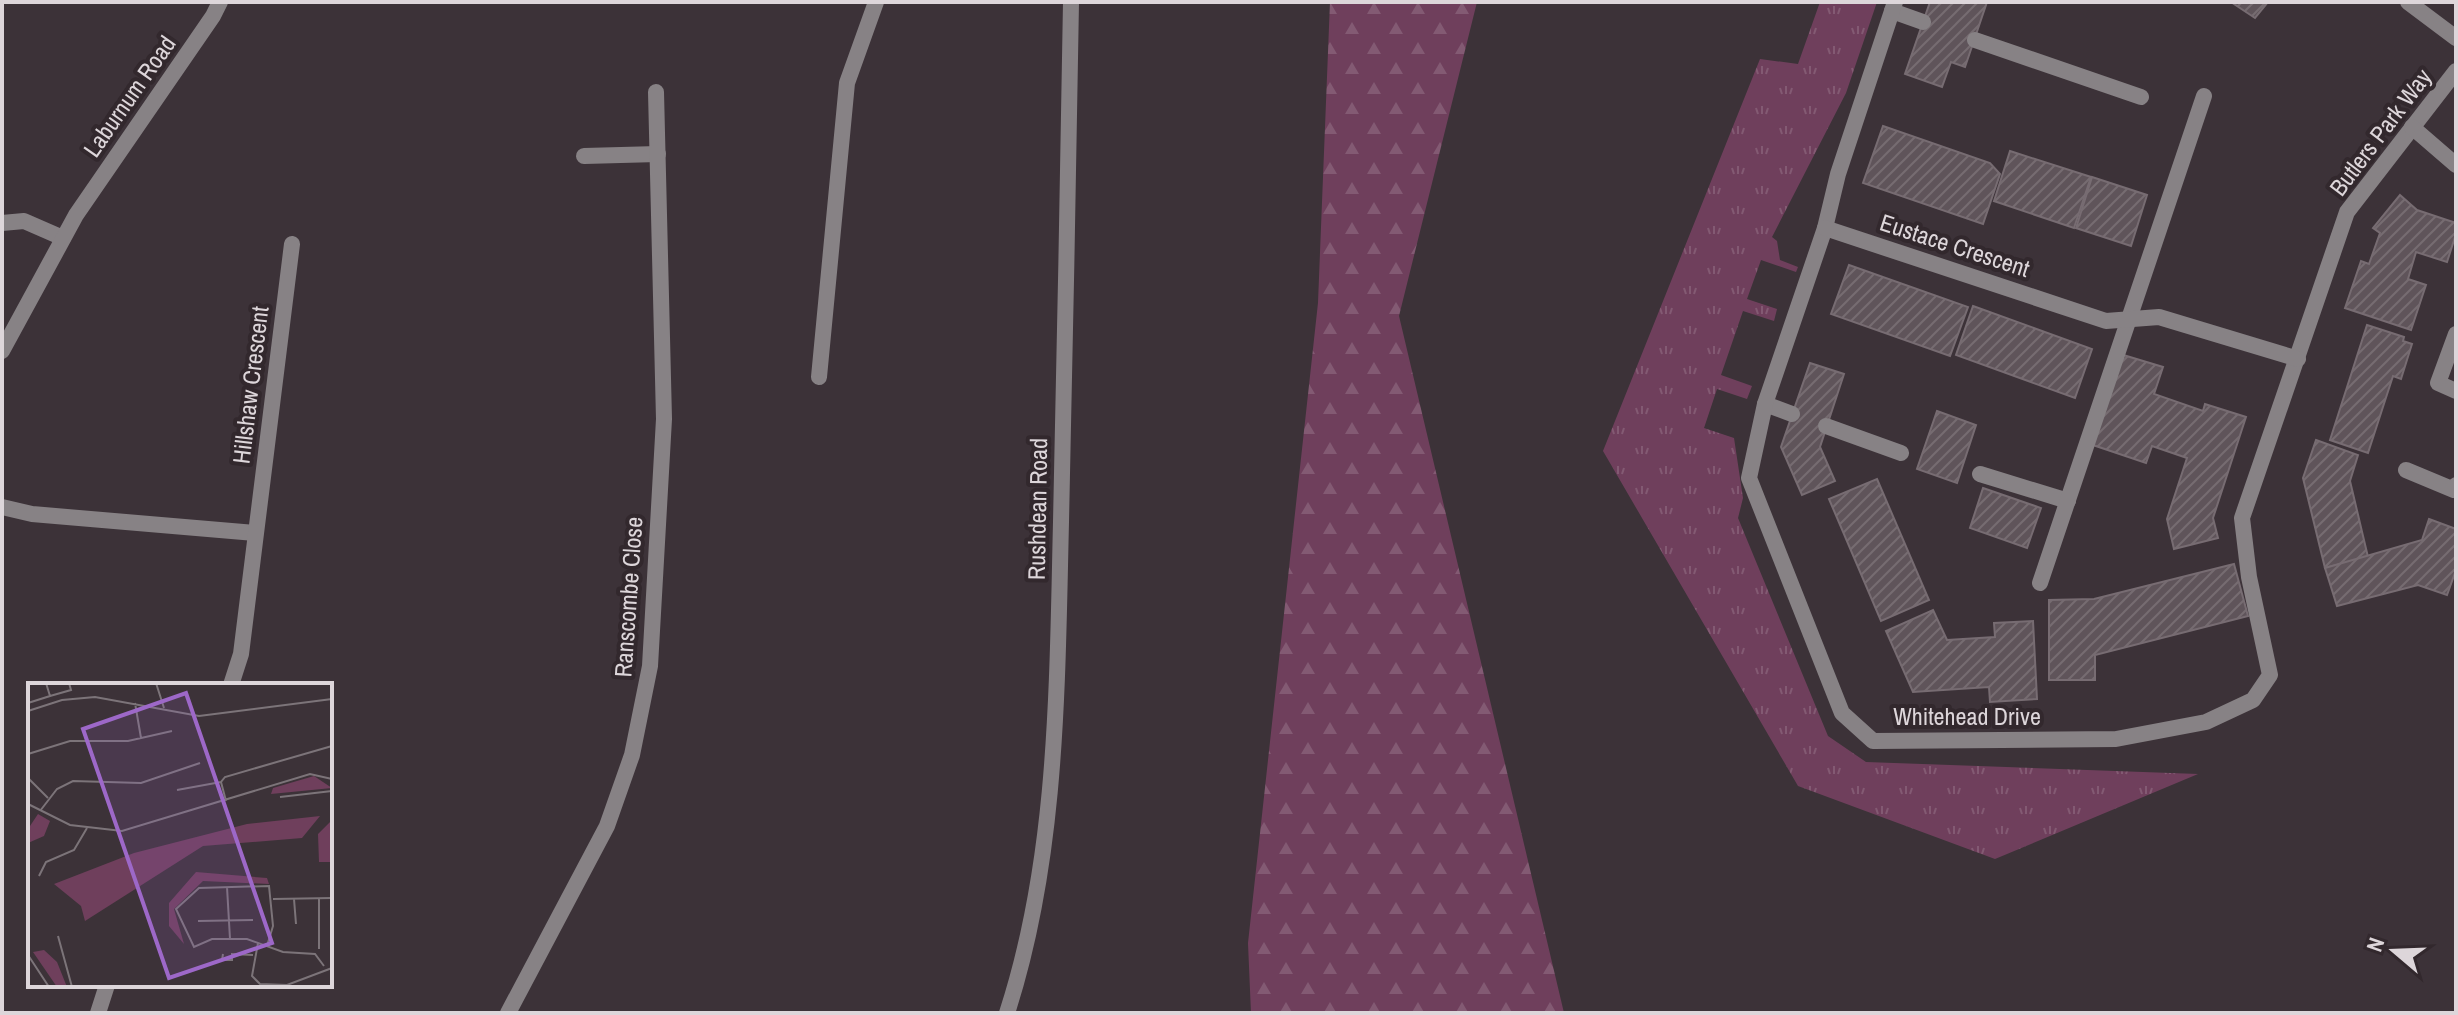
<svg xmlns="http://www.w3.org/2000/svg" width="2458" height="1015" font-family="'Archivo Narrow',sans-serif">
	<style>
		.grass { fill: url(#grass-tufts) }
		.forest { fill: url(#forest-firs) }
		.building { fill: url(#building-hatch); stroke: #776c72; stroke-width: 2 }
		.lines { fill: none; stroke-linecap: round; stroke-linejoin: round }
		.service { stroke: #878285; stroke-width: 16 }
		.minor { stroke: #878285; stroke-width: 16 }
		.labels { text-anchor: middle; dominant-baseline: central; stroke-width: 8; stroke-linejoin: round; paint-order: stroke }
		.street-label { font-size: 24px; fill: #ddd6da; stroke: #32282d }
		.inset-road { fill: none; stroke: #7c7479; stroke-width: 2 }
		.view { fill: #9d68c8; fill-opacity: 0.15; stroke: #9d68c8; stroke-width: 4 }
		.inset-edge { fill: none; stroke: #ddd6da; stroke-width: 4 }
	</style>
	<defs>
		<pattern id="grass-tufts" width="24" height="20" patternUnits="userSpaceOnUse" patternTransform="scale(2)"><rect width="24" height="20" fill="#6f3f5c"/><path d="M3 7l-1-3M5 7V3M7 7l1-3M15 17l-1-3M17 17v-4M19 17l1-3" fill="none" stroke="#835a73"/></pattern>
		<pattern id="forest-firs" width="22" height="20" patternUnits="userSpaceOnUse" patternTransform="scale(2)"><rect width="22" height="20" fill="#6f3f5c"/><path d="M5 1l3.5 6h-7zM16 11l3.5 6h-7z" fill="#835a73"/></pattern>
		<pattern id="building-hatch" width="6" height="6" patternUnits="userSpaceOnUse" patternTransform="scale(2)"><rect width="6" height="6" fill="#5f545a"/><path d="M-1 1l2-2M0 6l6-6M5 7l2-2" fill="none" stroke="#766c71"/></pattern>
	</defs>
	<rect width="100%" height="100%" fill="#3c3238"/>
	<!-- grass -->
	<path class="grass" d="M1820,2h57l-31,91 -74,144 5,4 3,19 18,7 -2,5 -35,-12 -14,39 30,10 -3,12 -31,-10 -22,64 31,11 -5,13 -30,-10 -13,39 30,10 9,60 -5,20 90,218 38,26 332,12 -203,85 -197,-73 -195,-335 157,-392 38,5z"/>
	<!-- forest -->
	<path class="forest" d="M1330,2h147l-78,314 165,697h-313l-3,-70 70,-640z"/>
	<!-- building -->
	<g class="building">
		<path d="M1930,2h57l-22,65 -14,-5 -9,25 -37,-13z"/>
		<path d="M2231,2h37l-13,16z"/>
		<path d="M1883,126l107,37 10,11 -17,50 -120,-41z"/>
		<path d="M2010,151l81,26 -17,51 -80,-27z"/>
		<path d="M2092,177l55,18 -16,51 -55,-18z"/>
		<path d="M2400,195l17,15 39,13v11l-9,28 -31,-10 -8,27 18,6 -15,45 -66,-22 16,-47 8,3 11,-31 -7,-5z"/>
		<path d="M1849,265l119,42 -18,49 -119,-42z"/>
		<path d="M1973,306l119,43 -17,49 -119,-43z"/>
		<path d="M2367,325l37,12 -1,4 9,3 -11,35 -8,-3 -25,77 -38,-13z"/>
		<path d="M2120,354l43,13 -9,27 49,17 2,-7 41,13 -33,101 5,20 -44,11 -7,-30 20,-61 -35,-12 -6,17 -56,-19z"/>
		<path d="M1810,363l34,11 -24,73 15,34 -33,14 -21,-48z"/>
		<path d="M1937,411l39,14 -19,58 -40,-14z"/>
		<path d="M2316,440l42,15 -8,26 18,76 -43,11 -22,-90z"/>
		<path d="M1877,479l52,121 -48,21 -52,-122z"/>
		<path d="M1983,488l58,20 -14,40 -57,-20z"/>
		<path d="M2429,519l27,10v41l-9,25 -29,-10 -81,21 -12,-38 97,-28z"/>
		<path d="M2234,564l14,52 -153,39v25h-46v-80l45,-1z"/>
		<path d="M1933,610l14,30 48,-3 -1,-14 39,-2 4,78 -47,3 -1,-15 -76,5 -27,-61z"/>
	</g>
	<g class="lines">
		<!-- service -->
		<g class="service">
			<path d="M1892,11l31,11"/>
			<path d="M1975,40l166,57"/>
			<path d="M2,223l22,-2 39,17"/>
			<path d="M2456,334l-18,49 18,8"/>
			<path d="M1765,404l27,10"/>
			<path d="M1826,426l75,27"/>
			<path d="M2406,470l48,20 2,-5"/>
			<path d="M1980,474l88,27"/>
			<path d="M2040,583l164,-487"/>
		</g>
		<!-- minor -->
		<g class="minor">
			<path d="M1895,2l-57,172 -13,54 -60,176 -16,74 93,235 31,28 243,-2 90,-17 47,-22 17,-25 -21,-98 -7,-59 105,-306 109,-141"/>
			<path d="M2408,2l48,36"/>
			<path d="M2412,127l44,38"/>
			<path d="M584,156l74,-2"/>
			<path d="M1825,228l281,93 53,-4 139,42"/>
			<path d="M2,351l74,-136 137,-199 7,-14"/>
			<path d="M819,377l28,-294 29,-81"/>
			<path d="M2,507l30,7 223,19"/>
			<path d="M231,685l10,-31 51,-410"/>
			<path d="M98,1013l9,-28"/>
			<path d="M508,1013l99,-187 25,-71 18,-89 14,-247 -8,-327"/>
			<path d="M1007,1013c51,-157 50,-327 54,-491 4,-173 7,-347 10,-520"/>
		</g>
	</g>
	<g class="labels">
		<!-- street labels -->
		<g class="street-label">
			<text transform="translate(129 96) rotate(-55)">Laburnum Road</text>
			<text transform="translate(2380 132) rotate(-53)">Butlers Park Way</text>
			<text transform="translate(1955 245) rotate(18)">Eustace Crescent</text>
			<text transform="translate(250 385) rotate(-83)">Hillshaw Crescent</text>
			<text transform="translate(1037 509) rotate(-89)">Rushdean Road</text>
			<text transform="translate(628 597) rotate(-86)">Ranscombe Close</text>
			<text x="1967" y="716">Whitehead Drive</text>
		</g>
	</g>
	<!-- overview -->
	<g transform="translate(28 683)">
		<rect width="304" height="304" fill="#3c3238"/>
		<path d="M286,93l18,12 -61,6 2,-6zM304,137v42h-13l-1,-28zM168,189l71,6 2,6 -66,-3 -29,28 10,35 -15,-18v-23z" fill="#6f3f5c"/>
		<path d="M292,133l-18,22 -99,8 -118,75 -4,-15 -27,-22 80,-31 113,-29zM16,267l13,12 10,25h-10l-24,-35z" fill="#6f3f5c"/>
		<path d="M10,131l12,7 -6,15 -16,7v-14z" fill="#6f3f5c"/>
		<path class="inset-road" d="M128,0l8,25M22,13l21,-6 -2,-7M0,20l22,-7 -4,-13M107,20l6,35M0,28l34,-11 33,-3 104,19 133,-17M0,71l42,-13h58l44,-10M0,95l20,20M149,107l44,-8M252,114l52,-6M198,118l-5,-19 4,-5 107,-31M0,121l42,21 52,6 188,-57 22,5M12,128l17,-22 16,-8 68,2 59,-20M11,193l7,-14 28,-12 13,-22M199,204l3,52M291,215v51M245,216l59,-1M266,216l2,25M170,238l55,-1M30,253l14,51M230,260l-6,33 8,8 27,1 45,-17M239,263l6,-20 -4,-40 -70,2 -23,21 18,38 18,-8h35l36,13 32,2 9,12M195,271l-1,6h10v-6l21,1M0,272l21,32M178,304h30"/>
		<path class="view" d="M158,10l86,250 -103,35 -86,-249z"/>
		<rect width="304" height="304" class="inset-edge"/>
	</g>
	<!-- border -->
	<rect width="2458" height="1015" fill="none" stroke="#ddd6da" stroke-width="8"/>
	<!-- north arrow -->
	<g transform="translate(2394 951) rotate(289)" stroke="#32282d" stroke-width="6" paint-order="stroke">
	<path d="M0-6L14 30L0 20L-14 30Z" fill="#ddd6da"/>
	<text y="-12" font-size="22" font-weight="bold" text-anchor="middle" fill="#ddd6da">N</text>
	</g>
</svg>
